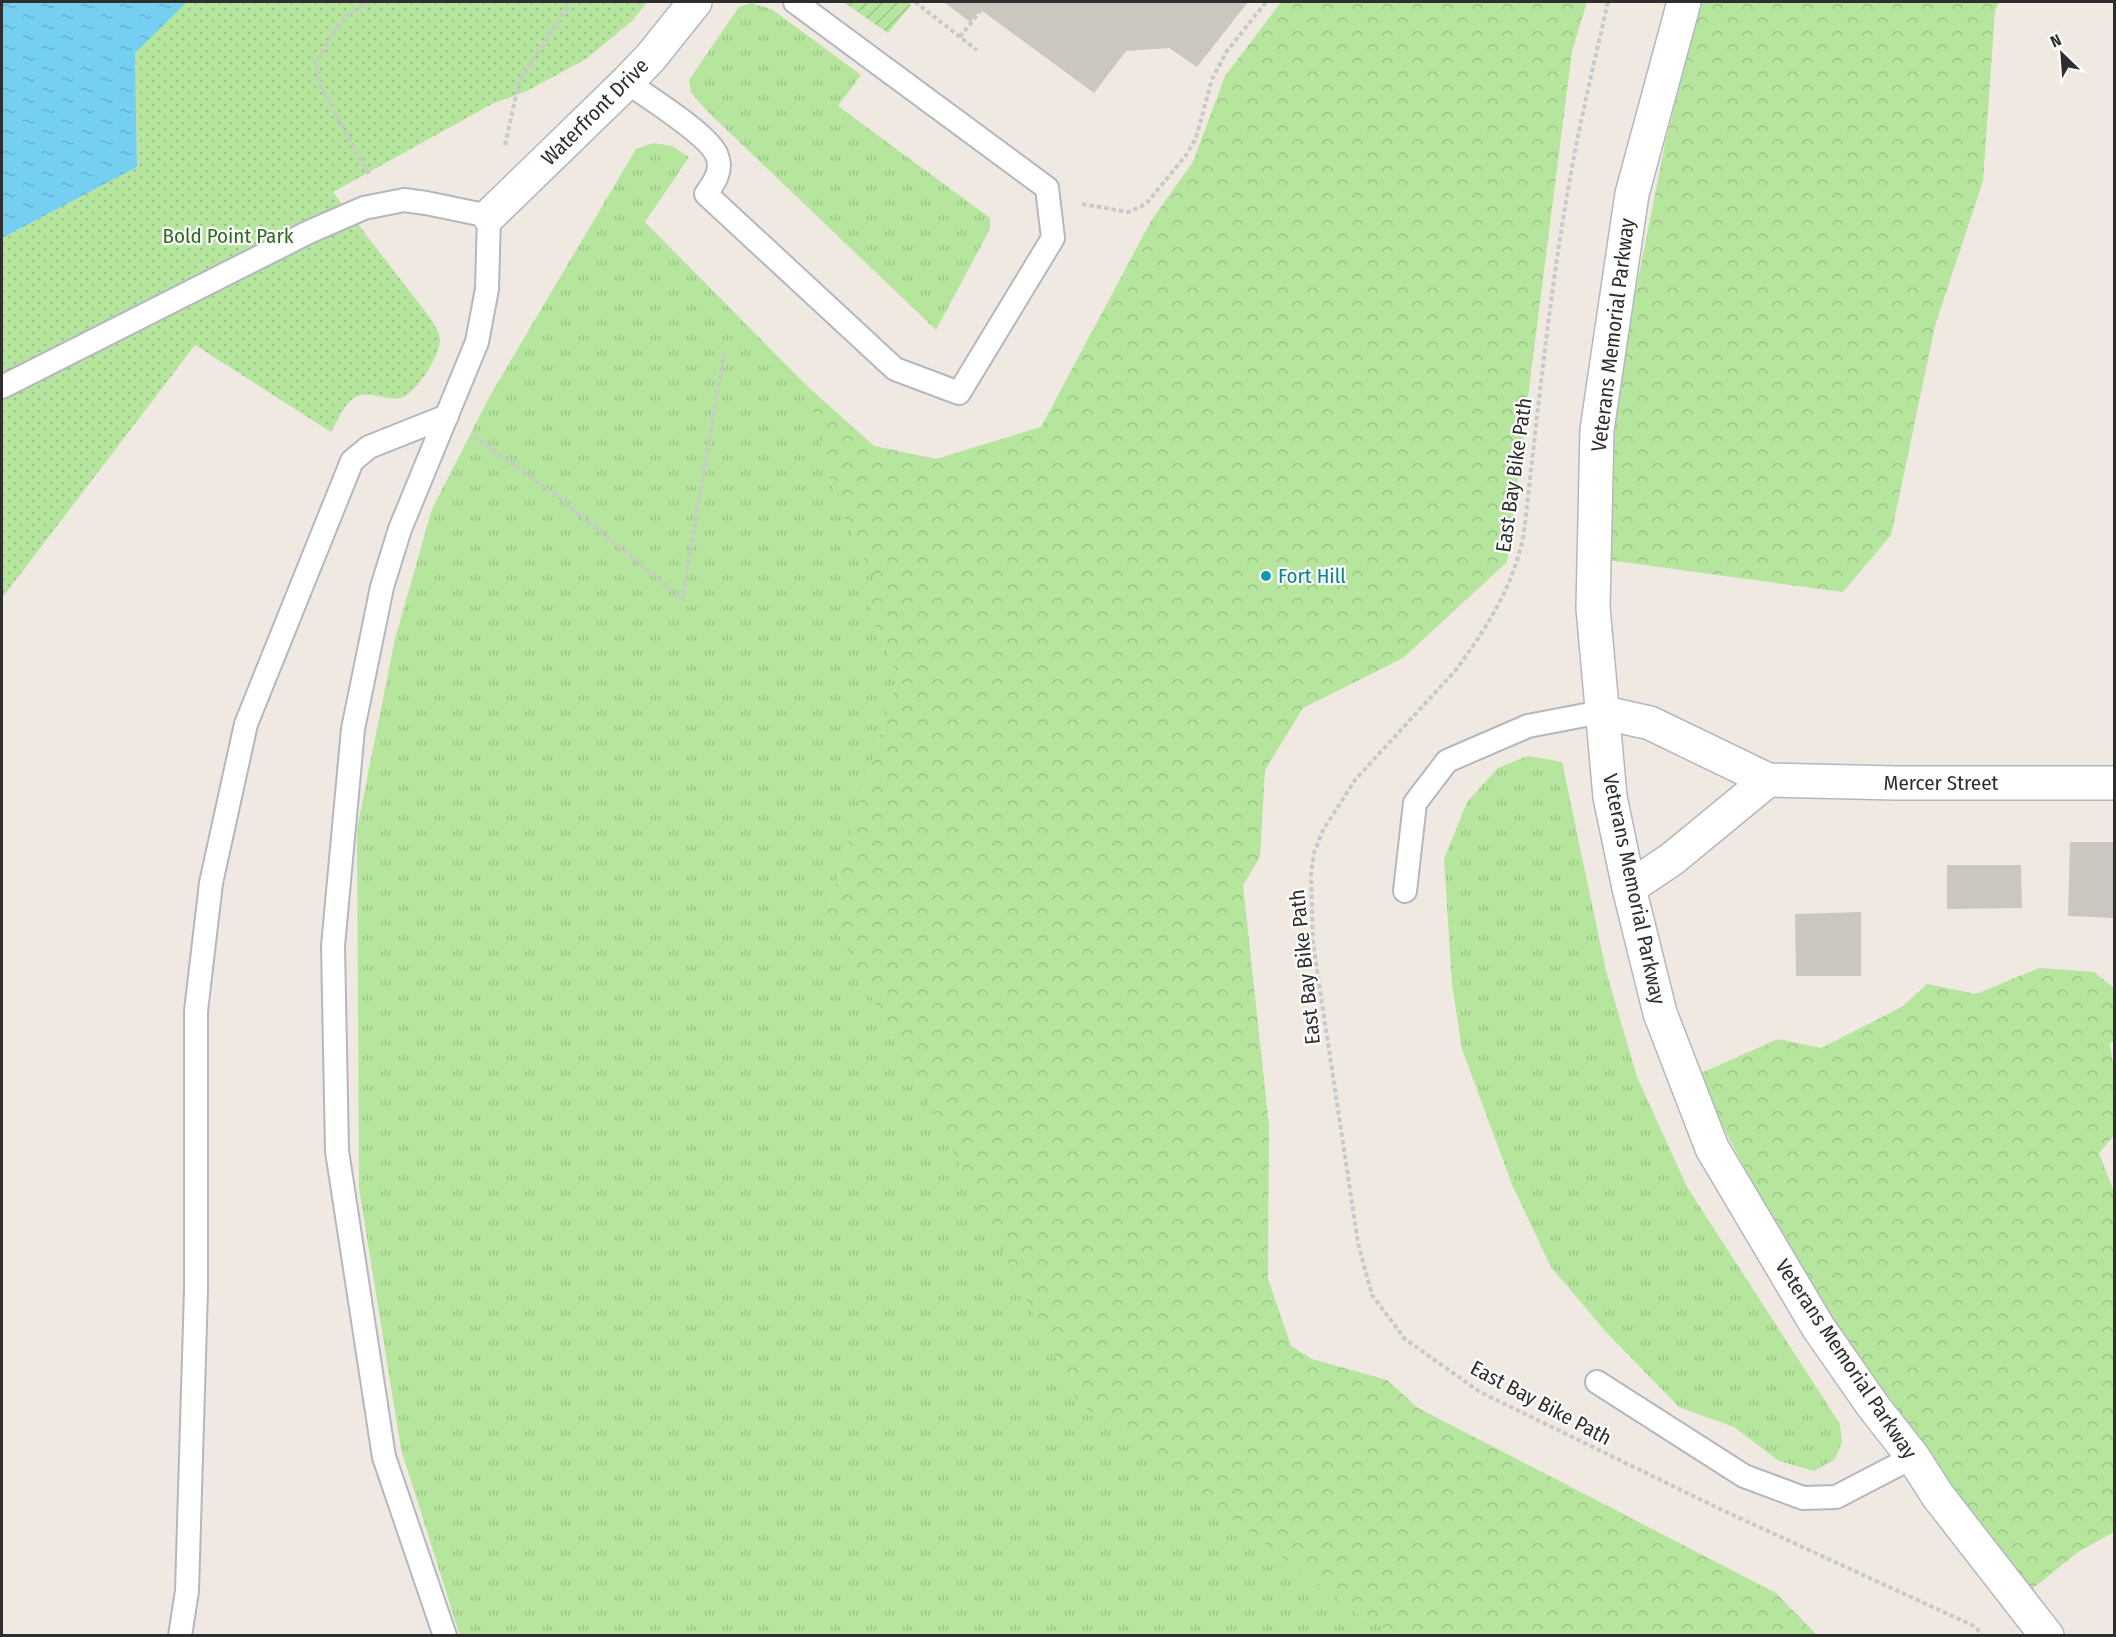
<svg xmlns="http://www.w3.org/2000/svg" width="2116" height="1637" font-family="'Fira Sans Condensed',sans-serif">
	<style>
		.grass { fill: url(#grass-tufts) }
		.forest { fill: url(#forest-crowns) }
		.park { fill: url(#park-dots) }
		.garden { fill: url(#garden-furrows) }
		.water { fill: url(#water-ripples) }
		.building { fill: #cbc7bf }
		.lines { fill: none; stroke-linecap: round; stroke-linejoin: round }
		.service-casing { stroke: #b4b7c1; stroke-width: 26 }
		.minor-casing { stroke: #b4b7c1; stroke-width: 36 }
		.secondary-casing { stroke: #b4b7c1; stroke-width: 36 }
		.path { stroke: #c9c9c9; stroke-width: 4; stroke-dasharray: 4.5 3; stroke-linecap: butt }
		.service { stroke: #fff; stroke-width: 22 }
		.minor { stroke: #fff; stroke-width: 33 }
		.secondary { stroke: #fff; stroke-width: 33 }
		.culture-dot { fill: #0f9aa8; stroke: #fff; stroke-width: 2 }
		.labels { text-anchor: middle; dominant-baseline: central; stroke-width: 4.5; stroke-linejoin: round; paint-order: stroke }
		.street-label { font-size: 21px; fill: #2e2e2e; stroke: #fff }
		.park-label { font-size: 21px; fill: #2c6e1b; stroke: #fff }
		.culture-label { font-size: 21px; fill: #0d838f; stroke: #fff; text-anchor: start }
	</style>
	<defs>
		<pattern id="grass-tufts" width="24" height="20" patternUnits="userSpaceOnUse" patternTransform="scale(1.5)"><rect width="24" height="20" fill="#b6e59e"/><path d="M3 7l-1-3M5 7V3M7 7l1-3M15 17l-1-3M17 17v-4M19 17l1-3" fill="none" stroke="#9dc588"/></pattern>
		<pattern id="forest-crowns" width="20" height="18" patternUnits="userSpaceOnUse" patternTransform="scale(1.5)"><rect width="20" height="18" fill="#b6e59e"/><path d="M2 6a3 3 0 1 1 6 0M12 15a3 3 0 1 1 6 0" fill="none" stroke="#9dc588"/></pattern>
		<pattern id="park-dots" width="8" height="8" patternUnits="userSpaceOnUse" patternTransform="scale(1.5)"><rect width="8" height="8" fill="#b6e59e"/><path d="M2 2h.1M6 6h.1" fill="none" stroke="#9dc588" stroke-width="1.8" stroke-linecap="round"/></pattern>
		<pattern id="garden-furrows" width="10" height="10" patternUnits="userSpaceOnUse" patternTransform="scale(1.5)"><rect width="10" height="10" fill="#b6e59e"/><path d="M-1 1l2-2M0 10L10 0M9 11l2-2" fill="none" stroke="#9dc588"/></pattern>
		<pattern id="water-ripples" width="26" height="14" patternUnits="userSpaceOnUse" patternTransform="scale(1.5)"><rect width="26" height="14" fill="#75cff0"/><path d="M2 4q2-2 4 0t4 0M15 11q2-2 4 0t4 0" fill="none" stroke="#66b2ce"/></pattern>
	</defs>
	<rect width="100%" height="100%" fill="#efe9e1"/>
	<!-- grass -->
	<g class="grass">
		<path d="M752,3l21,7 88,65 -23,31 152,112v11l-54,101 -232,-222 -13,-16 -2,-12 50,-73z"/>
		<path d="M654,143l18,3 17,11 -44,65 161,163 30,115 38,76 -3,39 27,61 -71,236 121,230 407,470 42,23 -937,1 -59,-187 -42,-261 -2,-359 38,-190 37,-130 59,-115 145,-245z"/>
		<path d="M1528,756l34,6 44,209 31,106 50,110 153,237 2,18 -7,17 -21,12 -35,-10 -45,-34 -55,-20 -73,-75 -55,-65 -38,-80 -51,-138 -10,-65 -8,-125 23,-57 31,-34z"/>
	</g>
	<!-- forest -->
	<g class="forest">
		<path d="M1281,2h306l-15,49 -65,511 -104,96 -100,50 -38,62 -5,87 -17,28 26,241 -1,153 23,67 21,13 75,21 31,28 358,185 41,42h-420l-42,-23 -278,-211 -129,-259 -121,-230 71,-236 -27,-61 2,-39 -37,-76 -30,-115 68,61 62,13 105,-32 110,-206 42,-59 32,-86z"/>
		<path d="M1703,2h296l-4,9 -12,170 -48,145 -44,209 -48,57 -228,-31h-10l-5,-90 65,-327 30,-119z"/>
		<path d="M2039,968l55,4 20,16v52l-4,4 4,27v64l-15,18 15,39v340l-36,20 -56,45 -188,-262 -133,-249 -2,-12 79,-35 43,9 81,-41 25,-23 49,10z"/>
	</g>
	<!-- park -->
	<path class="park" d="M186,2h461l-15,19 -46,38 -59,32 -35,13 -159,88 98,127c3,6 9,14 9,21 0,15 -24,55 -40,58 -16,3 -31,-9 -46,0 -10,6 -17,24 -23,34l-136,-87 -193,253v-360l135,-71 -2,-114z"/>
	<!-- garden -->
	<path class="garden" d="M843,2h65l3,3 -23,28z"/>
	<!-- water -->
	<path class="water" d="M2,2h185l-52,51 2,114 -135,71z"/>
	<!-- building -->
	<g class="building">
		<path d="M944,2h304l-51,65 -28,-19 -43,3 -32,42 -113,-83 -11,12z"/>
		<path d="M2070,842h44v76l-46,-2z"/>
		<path d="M1947,865h74l1,43 -75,1z"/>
		<path d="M1861,912v64h-65l-1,-62z"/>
	</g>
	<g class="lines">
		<defs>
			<g id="service">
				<path d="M627,82c20,15 83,53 90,74 6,14 -3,27 -11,38l189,175 64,24 94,-155 -6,-50 -252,-186"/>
				<path d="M2,387l307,-155 55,-24 40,-8 22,3 63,13 -2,73 -10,53 -77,187 -18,58 -29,142 -20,217 4,205 47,306 61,179"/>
				<path d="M1405,891l10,-88 32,-42 81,-35 73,-14"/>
				<path d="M1597,1382l147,94 59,22 33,-1 77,-40"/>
				<path d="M180,1636l7,-45 9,-301v-279l15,-128 35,-159 106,-263 17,-14 78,-31"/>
			</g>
			<g id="minor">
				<path d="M489,216l138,-134 24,-25 44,-55"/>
				<path d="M1601,712l49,11 118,57 128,3h218"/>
				<path d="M1629,888l43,-29 96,-79"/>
			</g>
			<path id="secondary" d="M1684,2l-52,192 -35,236 -4,178 17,189 19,91 31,125 52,135 106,179 55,79 40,51 25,39 109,140"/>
		</defs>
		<!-- service casing -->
		<use href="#service" class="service-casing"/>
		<!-- minor casing -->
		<use href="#minor" class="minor-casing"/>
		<!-- secondary casing -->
		<use href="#secondary" class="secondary-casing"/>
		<!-- path -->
		<g class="path">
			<path d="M915,2l62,48"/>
			<path d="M1608,2c-12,53 -25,106 -35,160 -23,123 -35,248 -49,371 -10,53 -38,96 -69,138l-100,109 -32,50 -9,23 -3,21 2,69 45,300 14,52 33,44 75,53 240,117 256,118 6,9"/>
			<path d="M960,37l21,-27"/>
			<path d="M505,145l14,-63 52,-80"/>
			<path d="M369,174l-48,-87 -5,-23c14,-28 24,-50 55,-62"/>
			<path d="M1082,204l46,8 18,-8 41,-50 9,-16 16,-59 15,-28 39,-49"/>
			<path d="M474,436l88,64 120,99 42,-245"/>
		</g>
		<!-- service -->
		<use href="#service" class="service"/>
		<!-- minor -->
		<use href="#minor" class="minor"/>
		<!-- secondary -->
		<use href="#secondary" class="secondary"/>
	</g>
	<!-- markers -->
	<circle class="culture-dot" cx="1266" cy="576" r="6"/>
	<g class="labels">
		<!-- street labels -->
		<g class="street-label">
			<text transform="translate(595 112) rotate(-45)">Waterfront Drive</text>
			<text transform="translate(1613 335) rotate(-83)">Veterans Memorial Parkway</text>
			<text transform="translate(1514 475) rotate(-82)">East Bay Bike Path</text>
			<text x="1941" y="783">Mercer Street</text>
			<text transform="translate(1634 889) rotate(78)">Veterans Memorial Parkway</text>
			<text transform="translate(1305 967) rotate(-96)">East Bay Bike Path</text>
			<text transform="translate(1846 1359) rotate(56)">Veterans Memorial Parkway</text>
			<text transform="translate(1541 1403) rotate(28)">East Bay Bike Path</text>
		</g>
		<!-- park labels -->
		<g class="park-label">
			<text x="228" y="236">Bold Point Park</text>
		</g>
		<!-- culture labels -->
		<g class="culture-label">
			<text x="1278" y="576">Fort Hill</text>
		</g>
	</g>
	<!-- border -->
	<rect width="2116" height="1637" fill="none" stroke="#2e2e2e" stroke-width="6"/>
	<!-- north arrow -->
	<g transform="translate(2062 54) rotate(335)" stroke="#ffffff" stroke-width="4.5" paint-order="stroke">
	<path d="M0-4.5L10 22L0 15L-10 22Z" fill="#2e2e2e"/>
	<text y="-9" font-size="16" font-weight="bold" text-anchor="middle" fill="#2e2e2e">N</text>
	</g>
</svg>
